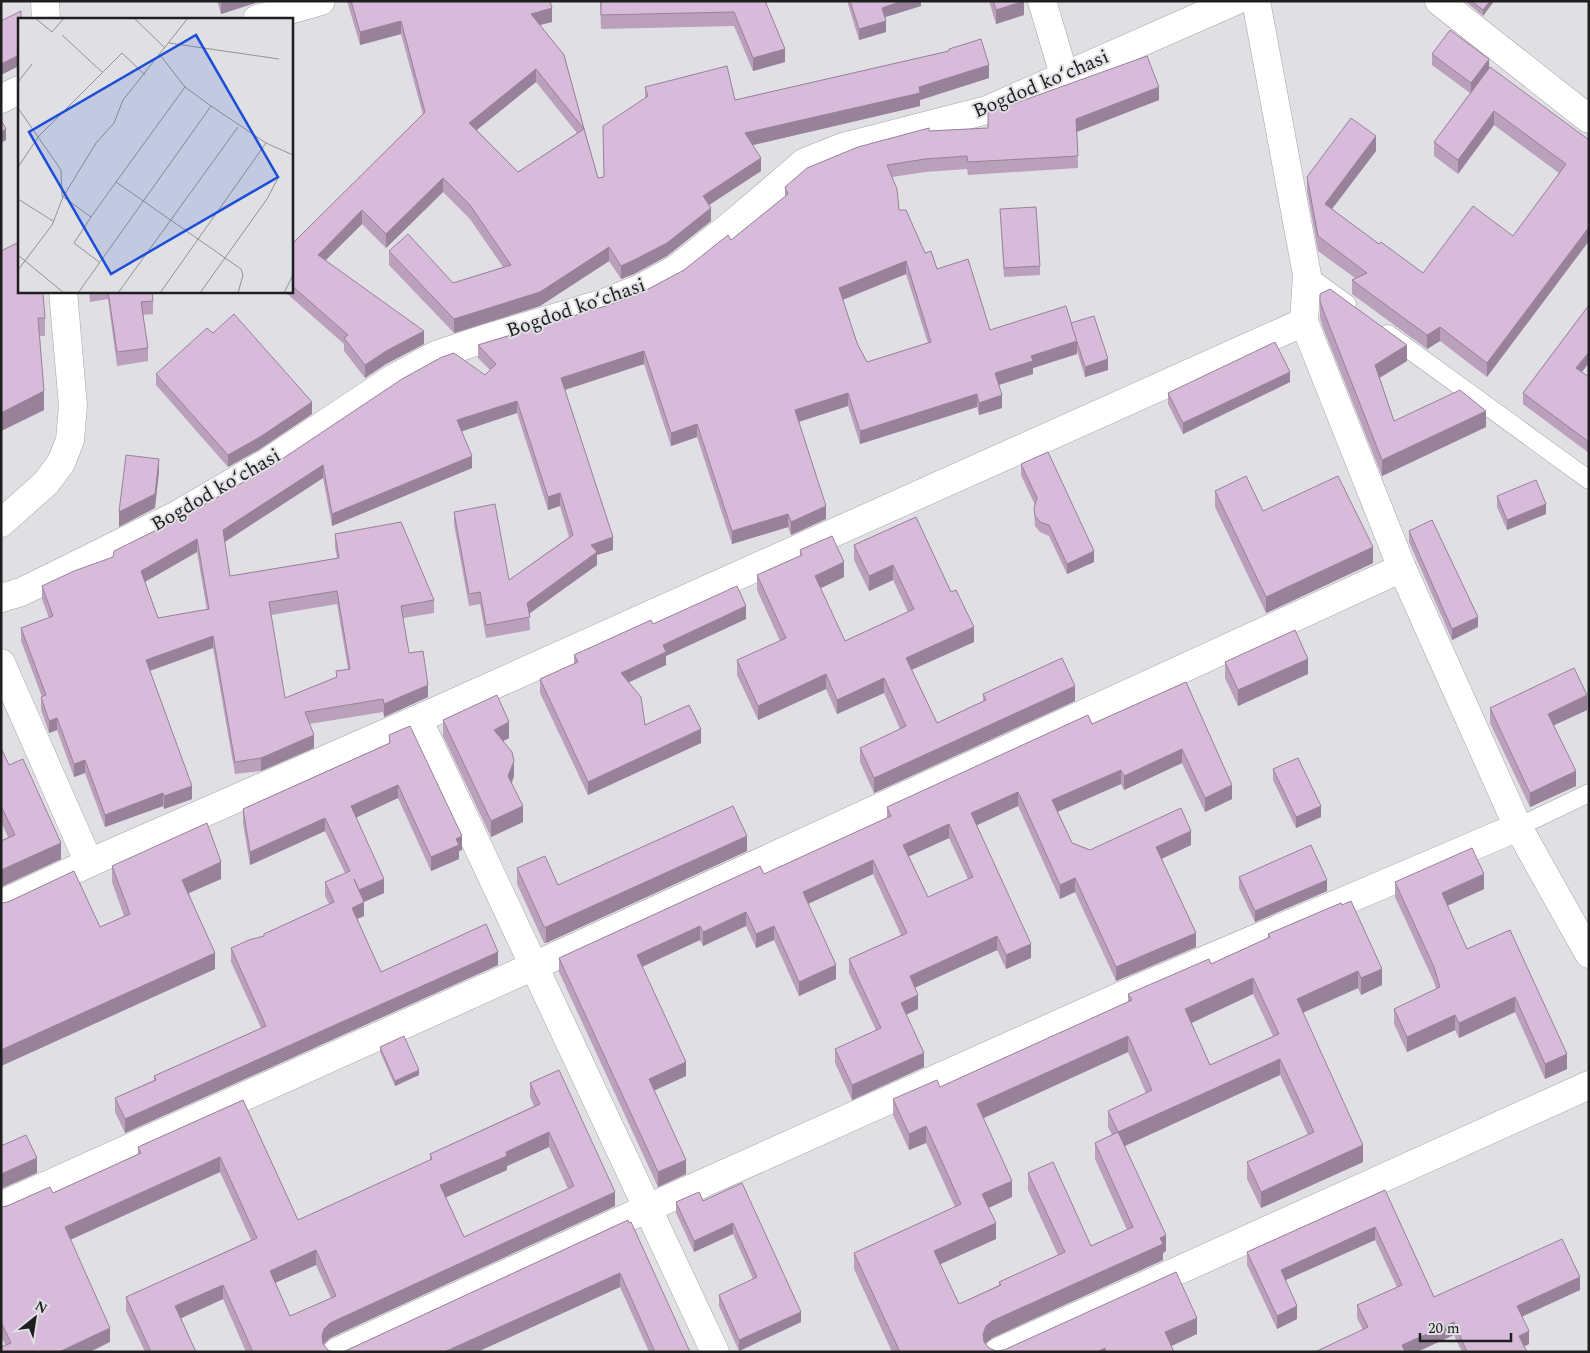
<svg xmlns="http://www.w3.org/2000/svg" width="1590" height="1353" font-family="Spectral,serif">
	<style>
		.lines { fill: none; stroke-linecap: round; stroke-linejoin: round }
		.service-casing { stroke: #a4a4a7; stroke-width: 19 }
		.minor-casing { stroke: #a4a4a7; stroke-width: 29 }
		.service { stroke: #fff; stroke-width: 18 }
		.minor { stroke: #fff; stroke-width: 28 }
		.wall { fill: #baa0bb; fill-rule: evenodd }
		.shaded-wall { fill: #978299 }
		.building { fill: #d8bada; stroke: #978299; fill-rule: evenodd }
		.labels { text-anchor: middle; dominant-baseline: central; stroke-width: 4; stroke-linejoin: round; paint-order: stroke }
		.street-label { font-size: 20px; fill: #1e1e1f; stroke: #e0dfe3 }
		.inset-road { fill: none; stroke: #929295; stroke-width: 1 }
		.view { fill: #1d4ed8; fill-opacity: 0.15; stroke: #1d4ed8; stroke-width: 2.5 }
		.inset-edge { fill: none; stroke: #1e1e1f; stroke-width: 2.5 }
	</style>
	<rect width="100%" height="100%" fill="#e0dfe3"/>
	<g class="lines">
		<defs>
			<g id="service">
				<path d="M1307,275l40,29"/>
				<path d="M1388,334l201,146"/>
				<path d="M1518,827l71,-34"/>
			</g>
			<g id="minor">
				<path d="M45,1l1,18"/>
				<path d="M1042,1l22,74"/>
				<path d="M1256,1l51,274 -3,47 98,246 116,259 71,127"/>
				<path d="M1439,1l150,118"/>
				<path d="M257,19l64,-18"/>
				<path d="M1,99l18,-9"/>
				<path d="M1,523l45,-40 15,-20 9,-23 3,-34 -10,-115"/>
				<path d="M1,598l20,-6 37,-18 117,-58 93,-54 126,-84 42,-23 48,-16 120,-36 37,-15 35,-19 59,-47 70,-60 38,-15 144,-37 248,-109"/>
				<path d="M1,663l88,200 329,-144 297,633"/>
				<path d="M418,719l886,-397"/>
				<path d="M1,904l88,-41"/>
				<path d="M1,1206l533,-240 868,-398"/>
				<path d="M337,1352l311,-144 482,-216 388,-165"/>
				<path d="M998,1352l591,-267"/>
			</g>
		</defs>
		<!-- service casing -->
		<use href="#service" class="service-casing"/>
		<!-- minor casing -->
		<use href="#minor" class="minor-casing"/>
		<!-- service -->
		<use href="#service" class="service"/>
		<!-- minor -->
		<use href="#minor" class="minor"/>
	</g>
	<!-- wall -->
	<g class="wall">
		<path d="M217,1h44l-40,13z"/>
		<path d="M347,1h203l2,21 -12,3 24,30 34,123 6,-1 41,-79v-11l90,13 214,-49v-2l40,29 -69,22v6l-168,39 9,26 -52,34 2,16 -44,35 -33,18 -13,5 -12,-18 -69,45 -86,27 -65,-68v-14l64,32 50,-16 -33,-48 -27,-27 -57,56 -24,-24 -37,36 99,84 -38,20 -21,14 -21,-27v-7l-60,-53h7v-46l132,-130 -22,-81 -41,11zM536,82l41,51 -59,39 -41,-42z"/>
		<path d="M600,1h165l20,61 -32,9 -19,-45 -133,3z"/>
		<path d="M847,1h74v5l-36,11 1,15 -27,8z"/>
		<path d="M989,1h35v14l-28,9z"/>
		<path d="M1465,1h29l-11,15z"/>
		<path d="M1432,54l57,15 100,71 -102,237 -47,-36 -13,8 -75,-55v-14l3,-2 -37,-27 -11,-60v-14l69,-26 -44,58 47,35 44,29 90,-37 46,-63 -65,-48 -36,49 -24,-18v-14l36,-49 -38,-28z"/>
		<path d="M1159,100l-82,32 1,36 -110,7 -1,-6 -42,3 -33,5 7,33 26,43 12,16 53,61 81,-6 37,46 -23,7 -8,-26v3l-44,14v6l-34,11 3,23 -23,7 -2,-8 -117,37 -12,-38 -50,16 28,97 -35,16 -3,-8 -56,17 -35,-107 -26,9 -27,-82 -79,26 48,160 -16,5v10l-68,49 1,16 -44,8 -6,-34 -11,2 -15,-82v-12l55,68 60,-43 -9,-31 -12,4 -31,-97 -55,18 10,37 -140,58 -9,-48 -98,64 5,34 107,-18 -2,-11v-13l99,66v13l-31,5 6,35 19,44 -44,20 -1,-5 -74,12 5,24 -53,23 -26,3 -22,-126 -63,23 42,128 -28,10 -1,-3 -58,21 -20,-54 -11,4 -17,-47 -8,3 -8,-23v-13h1l-21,-56v-13l28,-10 -7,-19v-13l71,-29 372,-182 5,-5 -12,-12v-13l131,-40 30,-11 45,-24 47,-30 54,-43v-10l144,-56 59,-3v-15zM906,274l22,69 -61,19 -10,-19 -14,-43zM197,552l10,58 -49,8 -13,-36zM337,604l11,65 -12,2v6l-51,21 -14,-83z"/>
		<path d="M1000,209l40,57v9l-36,2z"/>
		<path d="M1,251l35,43 9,24v18h-5l4,74 -43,21z"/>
		<path d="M89,291h63l1,10v13l-10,1 5,33v13l-31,5 -9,-67 -18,3z"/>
		<path d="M1320,302l87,59 -27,17 14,43 92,6 -104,49 -59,-148 -3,-10z"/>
		<path d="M1589,305v58l-7,9 7,5v76l-66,-49v-11z"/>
		<path d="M213,333l99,81 -52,35 -32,18 -72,-82v-11z"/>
		<path d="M1290,382l-107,52 -15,-30v-11z"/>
		<path d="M1021,464l73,98 -27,12 -18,-38 -9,-4 -5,-6 -1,-18 1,-3 -14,-30z"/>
		<path d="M1215,491l48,20 110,52 -107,50 -51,-106z"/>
		<path d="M1497,496l49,18 -39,16 -10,-23z"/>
		<path d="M916,517l58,125 -62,28 25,53 46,-22v-7l92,7 -201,92 -14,-31v-14l40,-19 -16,-36 -47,21 -11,-25 -68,31 -21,-45v-15l43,-19 -23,-51v-15l43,-19v-6l44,27 -24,11 25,53 63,-29 -15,-32 -24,11 -15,-31v-15z"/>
		<path d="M1409,531l69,96 -26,13 -43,-98z"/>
		<path d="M746,619l-80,37v9l-37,17 16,43 56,18 -113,52 -48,-102v-14l34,-15v-9l79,-31z"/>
		<path d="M1225,662l83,12 -70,32 -13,-28z"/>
		<path d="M1186,682l46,117 -27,13 -23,-49 -58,27 -3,-6 -63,28 14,31 18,7 101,-5 -29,14 34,88 -80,34 -41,-89 -15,7 -42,-93 -41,19 54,133 -25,11 -9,-19 -82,37 3,22 -12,6 18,52 -72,33 -17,-37v-14l41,-19 -27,-57v-14l52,-24 -28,-61 -65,30 28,75 -37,17 -25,-56 -18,8 -10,-22 -43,20 -3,-6 -58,27 44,109 -32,14 32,84 -28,13 -99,-215v-14l205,-84 123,-56v-11l205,-83zM949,838l19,41 -40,18 -19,-41z"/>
		<path d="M1490,708l97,2 -33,15 22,61 -46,21 -40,-84z"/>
		<path d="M443,720l66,18 -6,3 11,35 -2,7 11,39 -32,15 -48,-101z"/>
		<path d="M389,735l73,115 -3,1v8l-28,12 -33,-73 -42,19 28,76 -20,9v14l-7,3 24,53 117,-7 -373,168 -10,-21v-14l39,-18v-4l107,-48 -30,-66v-14l33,-12v-2l65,-30 -4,-8v-14l20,-9 -20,-42 -75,34 -7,-42v-14l146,-66z"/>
		<path d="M1,748l8,17 52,94 -60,28v-46l7,-4 -7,-15z"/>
		<path d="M1273,769l48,48 -25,11 -23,-48z"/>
		<path d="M747,851l-201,92h-2l-27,-59v-16l41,17z"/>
		<path d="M112,866l109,13 -32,14 26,76 -214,97v-163l99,24 24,-11 -12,-34z"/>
		<path d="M1239,877l88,14 -72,31 -16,-34z"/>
		<path d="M1395,882l89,7 -37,17 20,43 43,-19 57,139 -22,10 -30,-67 -56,26 -4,-8 -48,22 -13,-28v-15l42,-20 -2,-7 -39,-85z"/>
		<path d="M1341,903l41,82 -21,10 -3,-7 -55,25 60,149 -102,46 -14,-29v-17l61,-27 -28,-60 -155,71 41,105 -3,2v7l-171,78 -7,6 4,4 7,3 201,-17 -26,12 3,6h-282l-38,-83v-16l101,-46 -29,-64 -17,7 -16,-35v-16l47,-12 188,-85v-8l83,-30 57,-26v-4zM1253,994l20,42 -63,29 -19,-42zM1128,1052l18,41 -38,18v16l4,8 -17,8v16l32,71 -36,16 -63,-73v17l30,65 -59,27v3l-40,19 -19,-40 56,-25 -8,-31 24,-11 -28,-79z"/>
		<path d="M380,1047l39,28 -24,11 -15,-34z"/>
		<path d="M530,1083l85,123 -285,132 -6,7 4,5 4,2h-86l-23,-53 -42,19 15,34h-51l-19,-41v-14l125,-57 -31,-68 -150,68 40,102 -104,4 -5,-10v-129l52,-14 85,-39v-7l105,-47 55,120 132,-60v-6l104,-48 -4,-9zM549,1147l19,42 -104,48 -18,-40 61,-27v-4zM316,1265l15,33 -41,18 -15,-33z"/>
		<path d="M742,1183l59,139 -62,29 -20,-45v-11l34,-16 -20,-45 -39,18 -18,-39v-11l27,-1z"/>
		<path d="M1385,1190l49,107 146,-7 -58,26 7,28 -5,2 3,6h-65l-8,-17 -91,-5 -6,-12v-13l40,-18 -22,-47 -89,40 11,39 -20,10 -30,-64v-13z"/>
		<path d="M628,1220l62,132h-41l-29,-65 -143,65h-134z"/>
	</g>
	<!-- shaded-wall -->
	<g class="shaded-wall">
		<path d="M221,1h40l-40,13z"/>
		<path d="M902,1h19v5l-39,12v-10z"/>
		<path d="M1024,1v14l-28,9v-14z"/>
		<path d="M1490,1h4l-11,15v-6z"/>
		<path d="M552,8v14l-21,5v-13z"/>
		<path d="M401,21v13l-41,11v-13z"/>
		<path d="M886,21v11l-27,8v-11z"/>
		<path d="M785,49v13l-32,9v-13z"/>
		<path d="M19,55v11l-18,9v-11z"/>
		<path d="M1489,59v10l-18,25v-11z"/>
		<path d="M989,65v13l-69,22v6l-175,41v-14l174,-46z"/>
		<path d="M536,69v13l-67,54v-13z"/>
		<path d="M1159,87v13l-83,32v-13z"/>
		<path d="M1494,111v14l-36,49v-14z"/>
		<path d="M6,129v11l-5,3v-11z"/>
		<path d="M1376,136v15l-51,67v-14z"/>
		<path d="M761,158v13l-58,38v-13z"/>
		<path d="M443,178v14l-57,56v-14z"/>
		<path d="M711,208v13l-44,35 -33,18 -13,5v-13z"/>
		<path d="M362,210v14l-44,44v-13z"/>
		<path d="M1589,227v14l-102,136v-14z"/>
		<path d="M609,247v14l-69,45 -86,27v-14z"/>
		<path d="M906,261v13l-67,27v-13z"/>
		<path d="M1440,327v14l-13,8v-14z"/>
		<path d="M424,331v13l-38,20 -21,14v-13l21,-14z"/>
		<path d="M1077,341v13l-44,14v6l-38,12v-13l36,-17z"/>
		<path d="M1407,345v16l-32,19v-15z"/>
		<path d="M644,351v13l-83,27v-13z"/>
		<path d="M1589,352v11l-13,16v-11z"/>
		<path d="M1108,359v11l-23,7v-10z"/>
		<path d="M1290,372v10l-107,52v-11z"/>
		<path d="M44,391v19l-43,21v-18z"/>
		<path d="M848,393v13l-53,17v-13z"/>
		<path d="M977,394v13l-117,37v-13z"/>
		<path d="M1002,395v13l-23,7v-12z"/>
		<path d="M517,401v12l-60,20v-13z"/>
		<path d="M312,402v12l-52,35 -32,18v-12z"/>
		<path d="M1486,411v16l-104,49v-16z"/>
		<path d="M697,424v13l-26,9v-13z"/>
		<path d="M472,456v12l-140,58v-12z"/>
		<path d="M159,459v14l-4,35 -36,19v-15z"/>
		<path d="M323,465v13l-100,65v-13z"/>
		<path d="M560,493v13l-12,4v-13z"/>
		<path d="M1546,504v10l-39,16v-10z"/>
		<path d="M826,506v13l-35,16v-13z"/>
		<path d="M788,514v13l-56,17v-13z"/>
		<path d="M613,537v13l-16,5v10l-70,50v-12l64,-58z"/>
		<path d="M197,539v13l-56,32v-13z"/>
		<path d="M1373,547v16l-107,50v-16z"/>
		<path d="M1094,551v11l-27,12v-10z"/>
		<path d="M844,562v15l-29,14v-15z"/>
		<path d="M893,565v15l-24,11v-15z"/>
		<path d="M746,606v13l-80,37v9l-45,21v-13l42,-28z"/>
		<path d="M1478,617v10l-26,13v-11z"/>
		<path d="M974,627v15l-68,30v-14z"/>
		<path d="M213,636v12l-67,24v-12z"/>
		<path d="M1308,659v15l-70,32v-16z"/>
		<path d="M826,674v15l-68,31v-14z"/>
		<path d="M884,678v15l-47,21v-14z"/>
		<path d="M428,685v12l-44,20v-13z"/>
		<path d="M1075,686v15l-201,92v-15z"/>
		<path d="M1587,695v15l-39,18v-14z"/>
		<path d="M57,718v12l-8,3v-12z"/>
		<path d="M509,722v16l-15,8v-16z"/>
		<path d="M701,729v14l-113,52v-13z"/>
		<path d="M314,735v13l-53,23v-13z"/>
		<path d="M1182,749v14l-58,27v-14z"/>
		<path d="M85,760v13l-11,4v-13z"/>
		<path d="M514,761v15l-6,16v-16z"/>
		<path d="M1121,770v14l-69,30v-14z"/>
		<path d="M1576,771v15l-46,21v-14z"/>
		<path d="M398,785v13l-47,22v-14z"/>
		<path d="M1232,785v14l-27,13v-14z"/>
		<path d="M192,786v13l-28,10v-13z"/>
		<path d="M1018,792v14l-47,22v-15z"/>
		<path d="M163,793v13l-58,21v-12z"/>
		<path d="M523,806v16l-32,15v-16z"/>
		<path d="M1321,806v11l-25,11v-11z"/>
		<path d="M325,818v13l-75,34v-13z"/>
		<path d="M949,824v14l-46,21v-14z"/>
		<path d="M1191,831v14l-35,16v-14z"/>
		<path d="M462,836v14l-3,1v8l-28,12v-14l25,-18z"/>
		<path d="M747,836v15l-201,92v-16z"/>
		<path d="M61,843v16l-60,28v-17z"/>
		<path d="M873,860v14l-70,32v-14z"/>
		<path d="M221,862v17l-39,17v-16z"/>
		<path d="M1484,874v15l-42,19v-15z"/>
		<path d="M1075,878v14l-15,7v-14z"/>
		<path d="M384,879v14l-25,11v-14z"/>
		<path d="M1327,880v11l-72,31v-11z"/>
		<path d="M364,902v14l-12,5v-13z"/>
		<path d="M746,912v14l-43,20v-14z"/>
		<path d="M700,926v14l-63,29v-14z"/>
		<path d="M774,926v14l-18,8v-14z"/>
		<path d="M1196,933v14l-80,34v-14z"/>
		<path d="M997,936v14l-87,40v-14z"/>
		<path d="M1031,944v14l-25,11v-14z"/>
		<path d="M498,952v13l-373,168v-14z"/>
		<path d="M215,953v16l-214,97v-16z"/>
		<path d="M836,965v14l-37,17v-14z"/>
		<path d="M1382,969v16l-21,10v-17z"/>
		<path d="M1358,971v17l-61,27v-16z"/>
		<path d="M1253,978v16l-68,32v-17z"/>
		<path d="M918,995v14l-17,8v-14z"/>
		<path d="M1515,997v15l-56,26v-15z"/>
		<path d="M1455,1015v15l-48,22v-15z"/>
		<path d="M1128,1036v16l-151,69v-17z"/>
		<path d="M924,1053v14l-72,33v-15z"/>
		<path d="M1567,1054v15l-22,10v-15z"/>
		<path d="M1280,1059v16l-162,74v-17z"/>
		<path d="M686,1062v14l-37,17v-14z"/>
		<path d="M419,1070v5l-24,11v-5z"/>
		<path d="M926,1126v17l-17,7v-16z"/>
		<path d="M549,1132v15l-42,19v4l-67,30v-15l66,-33z"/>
		<path d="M1363,1145v17l-102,46v-16z"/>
		<path d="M220,1157v15l-155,70v-15z"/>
		<path d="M37,1158v15l-36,16v-15z"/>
		<path d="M686,1160v14l-28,13v-15z"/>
		<path d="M1012,1181v16l-30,14v-17z"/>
		<path d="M615,1192v14l-285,132 -6,5 -2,7v-14l2,-7 6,-6z"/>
		<path d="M733,1223v11l-39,18v-11z"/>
		<path d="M996,1223v16l-62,28v-16z"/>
		<path d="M1375,1227v13l-94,42v-12z"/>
		<path d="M1166,1235v16l-3,2v7l-171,78 -6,5 -3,7v-16l3,-8 6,-5z"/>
		<path d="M316,1250v15l-46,20v-14z"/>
		<path d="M620,1273v14l-143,65h-33z"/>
		<path d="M1580,1277v13l-63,29v-13z"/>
		<path d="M223,1285v14l-48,22v-15z"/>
		<path d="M1297,1306v13l-20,10v-13z"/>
		<path d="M801,1312v10l-62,29v-11z"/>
		<path d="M1197,1318v16l-32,15v-17z"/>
		<path d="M1454,1322v13l-37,17h-15v-7z"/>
		<path d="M110,1328v14l-20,10h-31z"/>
		<path d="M1529,1331v13l-10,5v-13z"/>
		<path d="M1105,1348v4h-8z"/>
	</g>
	<!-- building -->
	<g class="building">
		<path d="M351,1h199l2,7 -21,6 33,41 20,74 -48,-60 -67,54 49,49 66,-43 14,49 6,-1 -1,-51 45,-30 -3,-9 82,-21 8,34 214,-49v-2l32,-10 8,26 -70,22 1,6 -175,40 16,25 -58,38 8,12 -44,35 -33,17 -13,6 -12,-19 -69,45 -86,27 -65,-68 19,-17 45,49 58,-18 -41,-60 -27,-27 -57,56 -24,-24 -44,45 106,76 -38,20 -21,14 -21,-27 4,-3 -57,-50v-40l134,-133 -24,-91 -41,11z"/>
		<path d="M601,1h164l20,48 -32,9 -19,-46 -133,3z"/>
		<path d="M850,1h52l-20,7 4,13 -27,8z"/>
		<path d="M993,1h31l-28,9z"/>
		<path d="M1471,1h19l-7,9z"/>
		<path d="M21,11v8h-2v36l-18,9v-43z"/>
		<path d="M1450,30l39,29 -18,24 -39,-29z"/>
		<path d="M1147,56l12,31 -83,32 2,37 -110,6 -1,-6 -42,3 -38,6 10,24 2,21h7l19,43 6,-2 6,18 31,-10 22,71 76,-24 11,35 -46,15 2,5 -38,12 7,22 -23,8 -2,-9 -117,37 -12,-38 -53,17 31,96 -35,16 -3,-8 -56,17 -35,-107 -26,9 -27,-82 -83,27 52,159 -22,8 6,7 -70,51 3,14 -44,8 -6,-33 -11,2 -15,-82 41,-8 14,76 64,-45 -13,-42 -12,4 -31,-96 -60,19 15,36 -140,58 -9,-49 -100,65 7,46 109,-18 -4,-24 66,-12 33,78 -33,6 8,47 14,-2 5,34 -44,19 -1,-5 -78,13 9,23 -53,23 -26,4 -22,-126 -67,24 46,126 -28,10 -1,-3 -58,22 -20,-55 -11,4 -17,-46 -8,3 -8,-24 5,-2 -25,-67 32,-12 -11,-30 32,-15 39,-14 1,-6 69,-34 93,-54 126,-84 40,-22 12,-4 31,22 11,-11 -18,-19 131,-40 30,-11 45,-24 44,-35 3,5 57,-46 -3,-7 22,-19 51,-21 71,-19v3l59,-3v-15zM906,261l25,81 -64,20 -10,-19 -18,-55zM197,539l12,70 -51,9 -17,-47zM337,591l13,78 -14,2 1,6 -52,21 -16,-96z"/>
		<path d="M1490,67l99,73v87l-102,136 -47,-36 -13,8 -75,-55 15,-7 -49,-37 -11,-59 44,-59 25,18 -51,68 54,40 2,-2 42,31 50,-67 40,30 53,-72 -72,-53 -36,49 -24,-18z"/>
		<path d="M1,120l5,9 -5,3z"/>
		<path d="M1036,207l4,59 -36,2 -4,-59z"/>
		<path d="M19,242v49h17v3l7,-1 2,25h-7l6,73 -43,22v-162z"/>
		<path d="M1330,289l77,56 -32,20 19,56 66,-31 26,21 -104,49 -62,-158v-8z"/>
		<path d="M108,291h44l1,10 -12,1 7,46 -31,4z"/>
		<path d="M1589,305v47l-13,16 13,9v65l-66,-49z"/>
		<path d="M234,314l78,88 -52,35 -32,18 -72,-81 51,-46 6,5z"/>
		<path d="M1094,316l14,43 -23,8 -14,-44z"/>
		<path d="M1275,342l15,30 -107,51 -15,-30z"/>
		<path d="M1048,452l46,99 -27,13 -18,-39 -9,-3 -5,-6 -1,-8 3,-10 -16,-34z"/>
		<path d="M126,455l33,4 -4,35 -36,18z"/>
		<path d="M1246,476l17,35 75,-35 35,71 -107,50 -51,-106z"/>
		<path d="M1536,480l10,24 -39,16 -10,-24z"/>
		<path d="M916,517l35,75 5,-2 18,37 -68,31 31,65 49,-23 -3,-6 79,-36 13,28 -201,92 -14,-30 46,-22 -22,-48 -47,22 -11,-26 -68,32 -21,-46 49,-22 -29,-63 45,-20 -2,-5 32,-14 12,26 -29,14 30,65 69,-32 -21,-44 -24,11 -15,-31z"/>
		<path d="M1432,520l46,97 -26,12 -43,-98z"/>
		<path d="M737,586l9,20 -83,39 3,7 -45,21 20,24 4,28 44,-20 12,24 -113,53 -48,-103 38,-17 -4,-7 77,-35 2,4z"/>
		<path d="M1295,630l13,29 -70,31 -13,-28z"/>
		<path d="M1574,668l13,27 -39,19 28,57 -46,22 -40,-85z"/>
		<path d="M1186,682l46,103 -27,13 -23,-49 -58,27 -3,-6 -69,30 20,43 18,7 91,-42 10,23 -35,16 40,86 -80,34 -41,-89 -15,7 -42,-93 -47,21 60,131 -25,11 -9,-19 -87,40 8,19 -17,8 23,50 -72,32 -17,-36 46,-21 -32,-69 58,-26 -34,-73 -70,32 33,73 -37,17 -25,-56 -18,8 -10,-22 -43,20 -3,-6 -63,29 49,107 -37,17 37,81 -28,12 -99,-214 201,-92 4,8 127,-58 -4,-9 201,-92 4,9zM949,824l24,53 -45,20 -25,-52z"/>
		<path d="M497,695l12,27 -15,8 18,22 2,9 -6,15 15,30 -32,15 -48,-101z"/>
		<path d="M410,726l52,110 -6,3 3,6 -28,12 -33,-72 -47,21 33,73 -25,11 -5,-11 10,23 -12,6 29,64 105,-48 12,28 -373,167 -10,-21 41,-18 -2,-4 112,-50 -35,-78 18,-8 15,-4v-2l70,-32 -9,-20 25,-11 -25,-53 -75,34 -7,-43 147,-66 -1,-8z"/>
		<path d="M1,748l8,17 14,-6 38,84 -60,27v-29l14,-6 -14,-29z"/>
		<path d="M1298,758l23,48 -25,11 -23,-48z"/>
		<path d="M733,806l14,30 -201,91h-2l-27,-59 28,-12 13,29z"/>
		<path d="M207,823l14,39 -39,18 33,73 -214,97v-147l7,-1 66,-31 26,56 30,-13 -18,-48z"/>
		<path d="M1311,845l16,35 -72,31 -16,-34z"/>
		<path d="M1472,848l12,26 -42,19 25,56 43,-19 57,124 -22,10 -30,-67 -56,26 -4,-8 -48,22 -13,-28 46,-22 -6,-20 -39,-85z"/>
		<path d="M1351,901l31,68 -21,9 -3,-7 -61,28 66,146 -102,47 -14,-30 67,-30 -34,-73 -162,73 48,103 -6,3 3,6 -171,77 -6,5 -3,8 1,8 5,6 7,3 8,-1 172,-78 21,46 -32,14 9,20h-68l-1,-4 -8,4h-197l-46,-99 107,-49 -35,-78 -17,8 -16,-35 44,-19 3,7 192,-87 -4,-6 81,-35 2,5 59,-27 -2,-3 73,-31 1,2zM1253,978l26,56 -69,31 -25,-56zM1128,1036l24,54 -44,21 10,21 -23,11 38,84 -42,19 -38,-84 -25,11 37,79 -66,30 2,3 -42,19 -25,-53 62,-28 -14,-29 30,-13 -35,-77z"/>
		<path d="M404,1036l15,34 -24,11 -15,-34z"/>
		<path d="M559,1070l56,122 -285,131 -6,6 -2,7 1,8 5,6 4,2h-79l-30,-67 -48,21 21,46h-45l-25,-55 131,-59 -37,-81 -155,70 45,101 -51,24h-58v-5l10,-4 -10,-21v-115l6,-1 43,-19 3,6 88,-40 -3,-6 105,-47 55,120 134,-61 -2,-5 110,-50 -10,-21zM549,1132l25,54 -110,51 -24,-52 67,-29 -1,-4zM316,1250l20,46 -46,20 -20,-45z"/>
		<path d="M26,1135l11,23 -36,16v-28z"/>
		<path d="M742,1183l59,129 -62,28 -20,-45 38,-18 -24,-54 -39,18 -18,-39 23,-10 4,9z"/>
		<path d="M1385,1190l49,107 128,-58 18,38 -63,29 12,25 -10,5 8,16h-60l-13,-30 -52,23 3,7h-90l53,-25 -11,-22 45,-20 -27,-58 -94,43 16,36 -20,10 -30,-64z"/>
		<path d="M628,1220l1,3 2,-1 59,130h-35l-35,-79 -176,79h-101z"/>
	</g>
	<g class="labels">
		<!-- street labels -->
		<g class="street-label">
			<text transform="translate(1041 84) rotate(-23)">Bogdod koʻchasi</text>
			<text transform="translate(576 308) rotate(-19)">Bogdod koʻchasi</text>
			<text transform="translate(216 490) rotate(-30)">Bogdod koʻchasi</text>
		</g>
	</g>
	<!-- overview -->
	<g transform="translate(18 18)">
		<rect width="275" height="275" fill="#e0dfe3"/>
		<path class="inset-road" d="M17,0l17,14 12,-14M116,0l31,30M44,17l40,37M151,25l110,16M142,37l25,32 26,19 55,37 27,12M0,64l14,-18M0,90l43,62 1,26 29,21 25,-35 125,87 2,6 -5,18M0,149l21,-31 83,-83 23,22M98,164l69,-95M0,181l35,22M73,199l-17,26 25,19M0,237l46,38M0,252l34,-45 11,-28 33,-54 18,-20 9,-23 65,-82M60,275l133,-187M100,275l120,-166M142,275l106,-150M182,275l67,-94 12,-23M266,275l9,-18"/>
		<path class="view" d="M178,17l82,142 -167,97 -82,-142z"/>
		<rect width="275" height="275" class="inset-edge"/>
	</g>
	<!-- border -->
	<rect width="1590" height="1353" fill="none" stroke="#1e1e1f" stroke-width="5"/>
	<!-- north arrow -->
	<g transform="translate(35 1318) rotate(30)" stroke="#e0dfe3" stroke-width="4" paint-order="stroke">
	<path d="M0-4L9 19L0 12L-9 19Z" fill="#1e1e1f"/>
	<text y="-8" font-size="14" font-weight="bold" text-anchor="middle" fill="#1e1e1f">N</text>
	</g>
	<!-- scale -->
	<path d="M1420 1333v8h91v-8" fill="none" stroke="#1e1e1f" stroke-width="2.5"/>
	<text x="1428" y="1333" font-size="15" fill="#1e1e1f" stroke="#e0dfe3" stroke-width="4" paint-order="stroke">20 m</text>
</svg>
